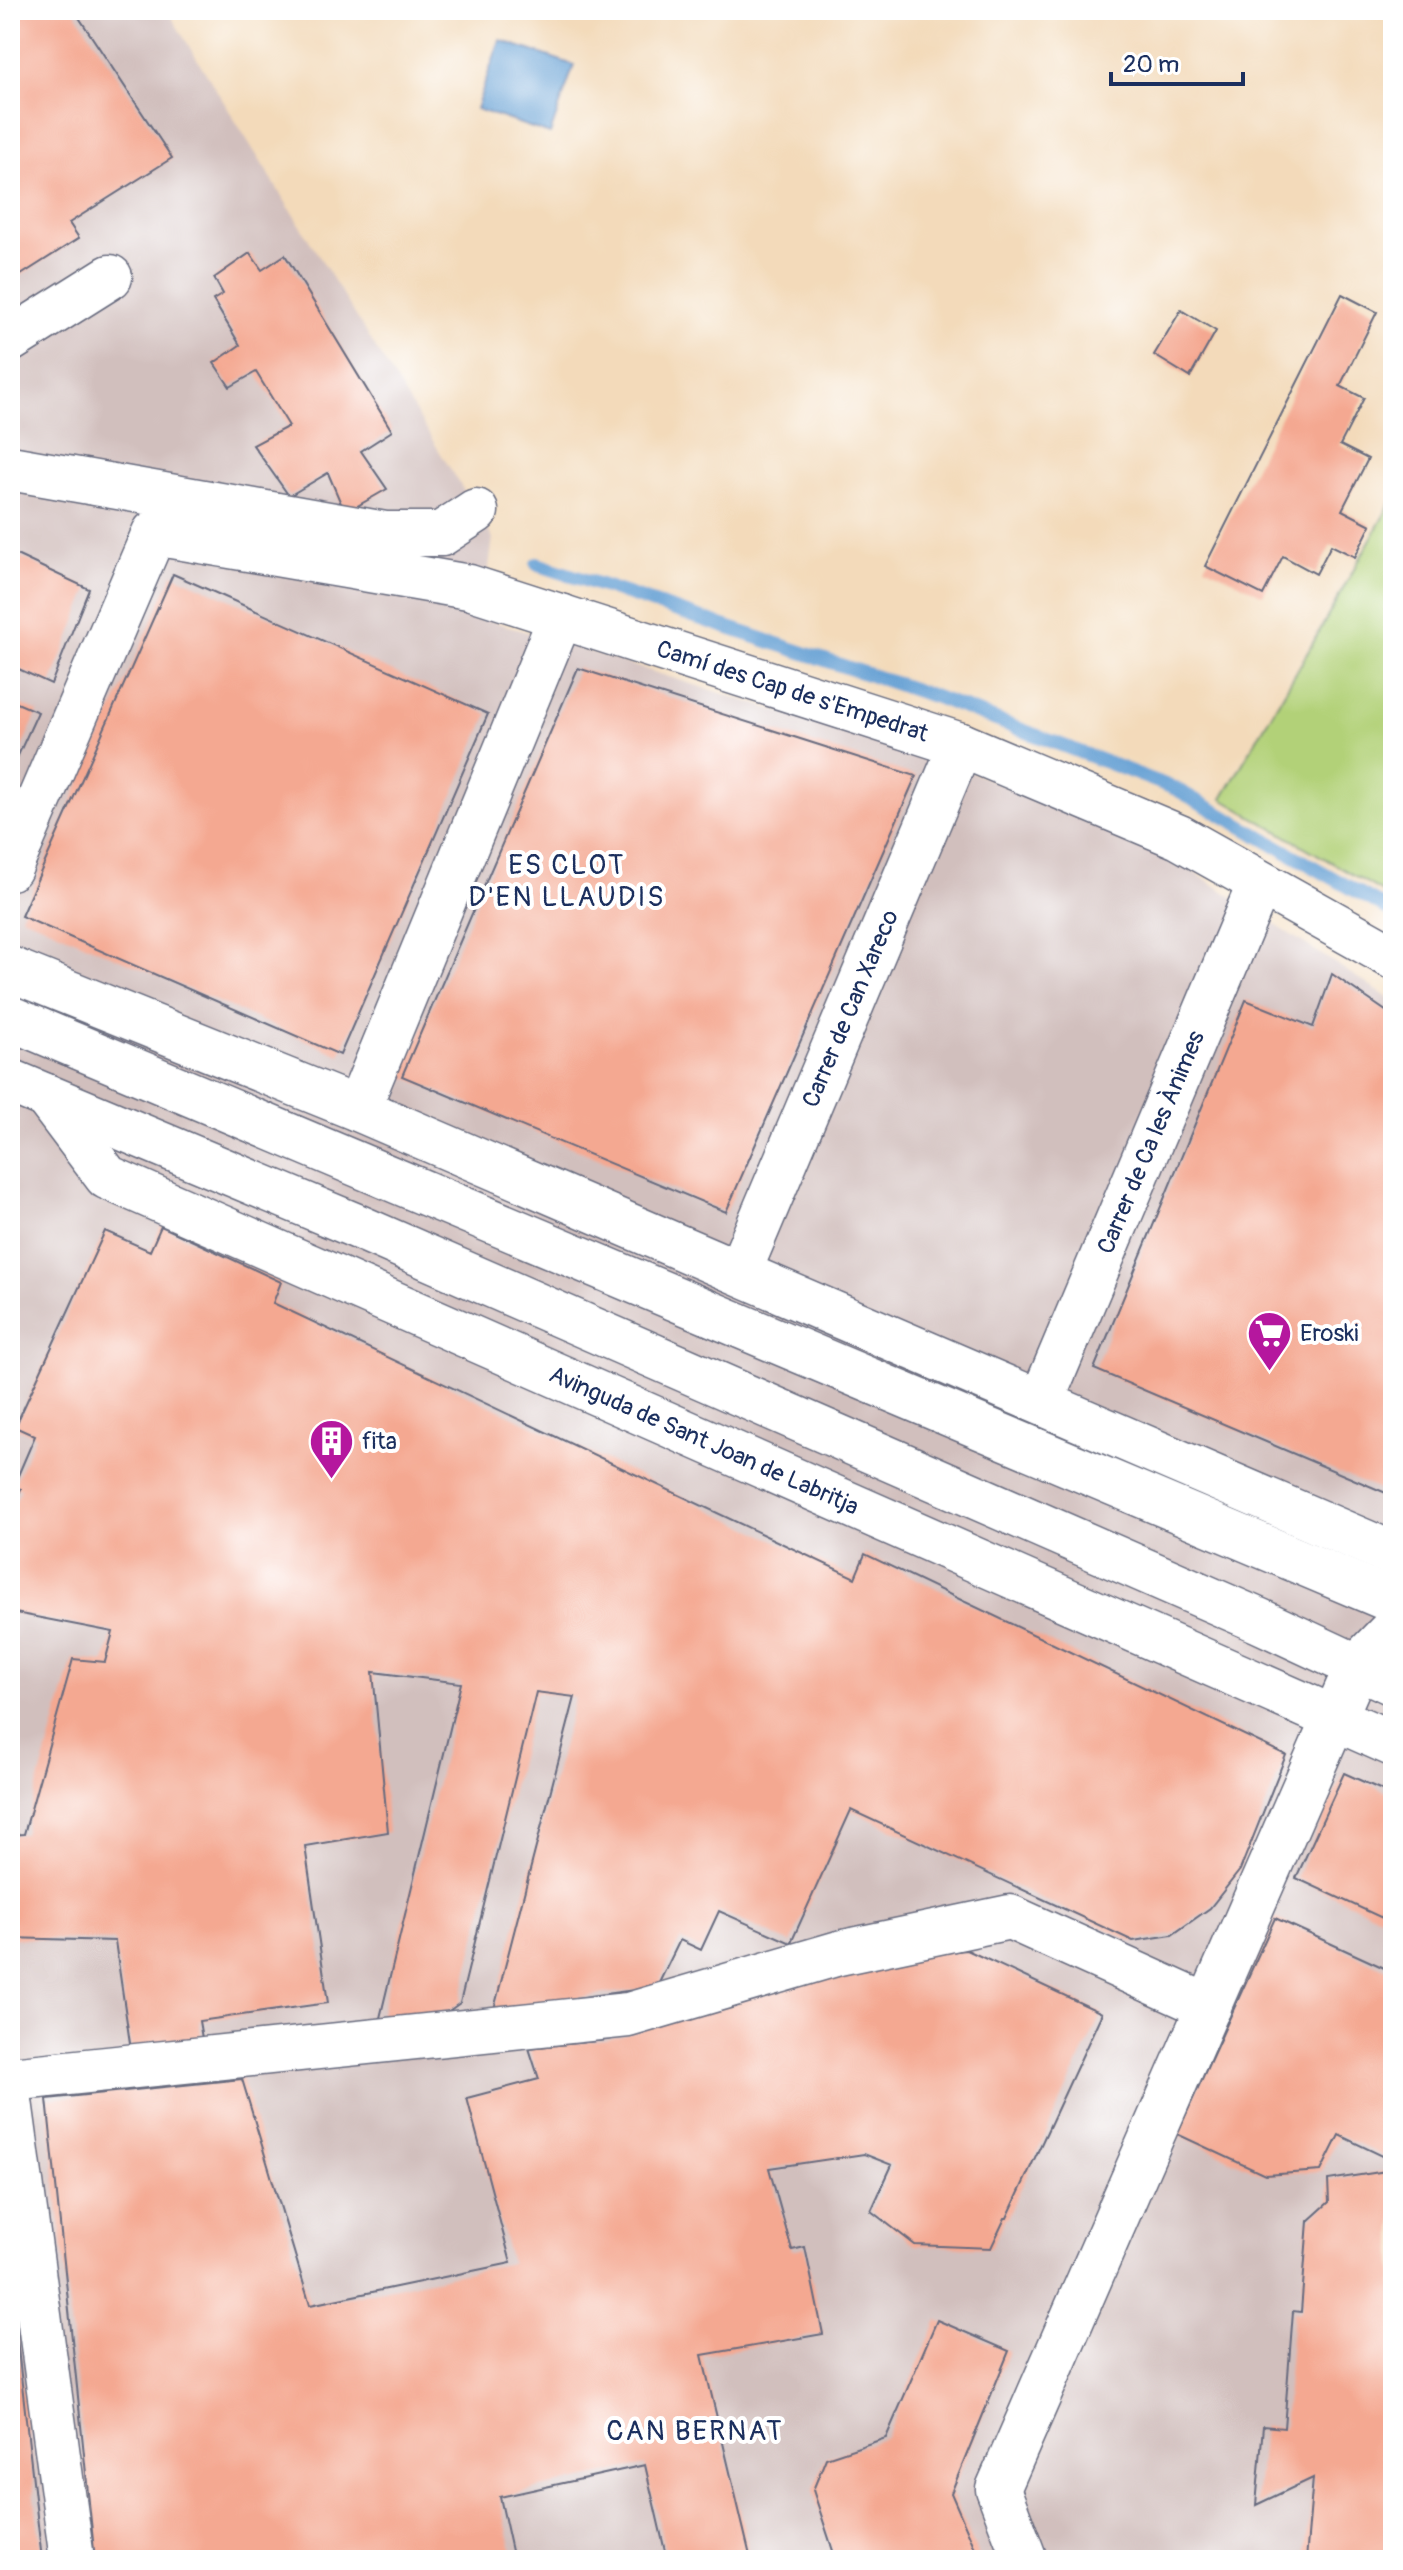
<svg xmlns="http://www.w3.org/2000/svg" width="1403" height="2570" font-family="Pangolin,sans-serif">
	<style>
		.industrial { fill: #d1bfbd }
		.green { fill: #b2d178; stroke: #66806b; stroke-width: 2 }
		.water { fill: #639fd3; stroke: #3f6798; stroke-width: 2 }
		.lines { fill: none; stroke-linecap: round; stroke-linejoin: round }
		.stream { stroke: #639fd3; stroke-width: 14 }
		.building { fill: #f4a891 }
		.minor-casing { stroke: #676b7e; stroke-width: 47 }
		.major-casing { stroke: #676b7e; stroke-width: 47 }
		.minor { stroke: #fff; stroke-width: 44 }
		.major { stroke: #fff; stroke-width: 44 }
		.labels { text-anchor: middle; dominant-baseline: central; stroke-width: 8; stroke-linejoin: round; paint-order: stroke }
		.street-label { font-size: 24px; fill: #1b2f5e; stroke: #fff }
		.poi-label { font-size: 24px; fill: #1b2f5e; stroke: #fff; text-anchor: start }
		.quarter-label { font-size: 28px; letter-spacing: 2px; fill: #1b2f5e; stroke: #fff }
	</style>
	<rect width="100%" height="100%" fill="#fff"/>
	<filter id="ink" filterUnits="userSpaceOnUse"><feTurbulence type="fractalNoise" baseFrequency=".0125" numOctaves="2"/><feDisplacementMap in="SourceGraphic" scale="16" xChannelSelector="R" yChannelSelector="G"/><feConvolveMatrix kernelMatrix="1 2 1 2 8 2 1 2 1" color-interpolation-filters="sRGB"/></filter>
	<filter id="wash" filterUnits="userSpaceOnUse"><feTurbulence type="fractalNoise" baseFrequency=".006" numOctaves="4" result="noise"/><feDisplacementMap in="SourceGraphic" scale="32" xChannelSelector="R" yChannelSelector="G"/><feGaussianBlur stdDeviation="1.8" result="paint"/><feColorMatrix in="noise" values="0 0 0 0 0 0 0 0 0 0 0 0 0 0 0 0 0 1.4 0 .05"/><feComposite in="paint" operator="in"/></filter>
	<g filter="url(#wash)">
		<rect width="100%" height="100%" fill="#f3daba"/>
		<!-- industrial -->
		<path class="industrial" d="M10,10h157l326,528 -11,80 486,153 192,79 233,151v1559h-1383z"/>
		<!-- green -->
		<path class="green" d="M1393,499v399l-171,-99 87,-149z"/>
		<!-- water -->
		<path class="water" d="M500,40l74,25 -24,69 -74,-25z"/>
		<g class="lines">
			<!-- stream -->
			<path class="stream" d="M537,564l396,132 243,93 217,123"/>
		</g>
		<g id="blocks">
			<!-- building -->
			<g class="building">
				<path d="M10,10h64l98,148 -103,65 10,15 -69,44z"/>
				<path d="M250,253l12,17 23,-15 107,176 -31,20 26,38 -42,24 -17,-40 -39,23 -36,-51 36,-19 -33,-54 -26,15 -16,-24 26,-18 -27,-45 10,-6 -9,-16z"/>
				<path d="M1342,294l35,18 -37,74 24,12 -24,47 28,14 -26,51 29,15 -16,32 -24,-12 -15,29 -33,-18 -20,39 -58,-29z"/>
				<path d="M1181,310l35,21 -26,46 -36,-22z"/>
				<path d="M10,552l79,37 -38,95 -41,-19z"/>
				<path d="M173,574l315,140 -148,341 -319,-139z"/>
				<path d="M578,668l338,108 -190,436 -324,-136z"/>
				<path d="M10,700l28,12 -28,61z"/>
				<path d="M1332,974l61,42v480l-299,-127 152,-369 67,27z"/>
				<path d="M161,1226l120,56 -8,21 582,275 10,-24 421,201 -46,115 -30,38 -38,27 -39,6 -282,-131 -60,133 -72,-32 -18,39 -21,-10 -23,47 -163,22 81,-312 -39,-5 -76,311 -24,17 -56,-2 81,-335 -88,-11 15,160 -83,14 23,157 -129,18 4,23 -72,6 -16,-109 -105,-3v-103l14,-1 49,-175 32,3 8,-30 -103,-20v-99l11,-24 -8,-2 22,-51 -20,-9 90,-196 45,20z"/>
				<path d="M1344,1773l49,22v128l-97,-45z"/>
				<path d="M1275,1918l118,54v189l-54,-26 -18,36 -56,4 -88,-41z"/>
				<path d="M967,1950l135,63 -95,205h-2l-14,30 -76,-3 -44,-34 21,-46 -28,-11 -95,14 23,82 13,-3 18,87 -121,21 49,205h-84l-22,-95 -145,32 14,63h-419l-48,-461 195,-20 68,226 201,-42 -44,-165 72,-19 -10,-31 78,-8 287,-83z"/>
				<path d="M1393,2170v390h-87l7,-82 -57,27 7,-79 21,2 9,-117 8,1 7,-91 21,-19 -1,-22z"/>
				<path d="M12,2296l30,264h-32v-263z"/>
				<path d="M937,2320l72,31 -58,142 29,67h-144l-23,-70 13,-32 60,-20z"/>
			</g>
		</g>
	</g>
	<g filter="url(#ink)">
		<use href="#blocks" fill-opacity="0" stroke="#676b7e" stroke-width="2"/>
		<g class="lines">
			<defs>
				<g id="minor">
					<path d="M10,340l100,-63"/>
					<path d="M10,468l375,66h56l35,-23"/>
					<path id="s1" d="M10,868l144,-335 315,54 492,158 218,92 214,120"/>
					<path d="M10,969l348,140 1035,445"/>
					<path id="s2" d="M46,1096l61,81 1286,567"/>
					<path d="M358,1109l203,-493"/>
					<path id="s3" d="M739,1272l222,-527"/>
					<path id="s4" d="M1041,1402l219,-519"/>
					<path d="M10,2079l618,-64 211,-62 171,-36 199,90"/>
					<path d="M10,2101l61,451"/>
					<path d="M1025,2560l-27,-71 359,-823 36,-37"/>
				</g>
				<g id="major">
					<path d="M10,1018l1383,583"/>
					<path d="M10,1081l344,144 906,396 133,62"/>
				</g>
			</defs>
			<!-- minor casing -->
			<use href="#minor" class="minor-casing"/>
			<!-- major casing -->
			<use href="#major" class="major-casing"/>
			<!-- minor -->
			<use href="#minor" class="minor"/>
			<!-- major -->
			<use href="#major" class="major"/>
		</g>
	</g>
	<!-- icons -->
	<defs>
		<symbol id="supermarket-pin" viewBox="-11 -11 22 30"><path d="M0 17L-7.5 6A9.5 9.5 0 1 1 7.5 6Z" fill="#b5179e" stroke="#fff"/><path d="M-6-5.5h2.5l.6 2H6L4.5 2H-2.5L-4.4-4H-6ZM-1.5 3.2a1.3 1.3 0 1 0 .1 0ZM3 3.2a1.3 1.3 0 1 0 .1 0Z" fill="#fff"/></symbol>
		<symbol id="building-pin" viewBox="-11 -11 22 30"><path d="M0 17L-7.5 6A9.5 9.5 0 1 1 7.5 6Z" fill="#b5179e" stroke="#fff"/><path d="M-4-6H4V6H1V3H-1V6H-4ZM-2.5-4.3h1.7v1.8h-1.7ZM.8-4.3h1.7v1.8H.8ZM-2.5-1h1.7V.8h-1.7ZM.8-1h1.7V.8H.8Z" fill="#fff"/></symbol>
	</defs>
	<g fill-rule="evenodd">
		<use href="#supermarket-pin" x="1244" y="1308" width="51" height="69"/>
		<use href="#building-pin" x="306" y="1416" width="51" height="69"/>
	</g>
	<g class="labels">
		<!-- street labels -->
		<g class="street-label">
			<text stroke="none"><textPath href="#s1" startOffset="1024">Camí des Cap de s'Empedrat</textPath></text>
			<text stroke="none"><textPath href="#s3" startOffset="286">Carrer de Can Xareco</textPath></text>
			<text stroke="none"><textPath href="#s4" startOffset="282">Carrer de Ca les Ànimes</textPath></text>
			<text stroke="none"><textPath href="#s2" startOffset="754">Avinguda de Sant Joan de Labritja</textPath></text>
		</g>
		<!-- poi labels -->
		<g class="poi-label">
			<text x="1300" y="1333">Eroski</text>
			<text x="362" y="1441">fita</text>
		</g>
		<!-- quarter labels -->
		<g class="quarter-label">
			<text x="567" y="865">ES CLOT<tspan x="567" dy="32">D'EN LLAUDIS</tspan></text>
			<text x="695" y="2431">CAN BERNAT</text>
		</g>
	</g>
	<!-- margin -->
	<rect width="1403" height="2570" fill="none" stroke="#fff" stroke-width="40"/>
	<!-- scale -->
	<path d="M1111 72v12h132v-12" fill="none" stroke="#1b2f5e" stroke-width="4"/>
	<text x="1123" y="72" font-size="24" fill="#1b2f5e" stroke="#ffffff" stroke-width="6" paint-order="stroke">20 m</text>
</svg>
